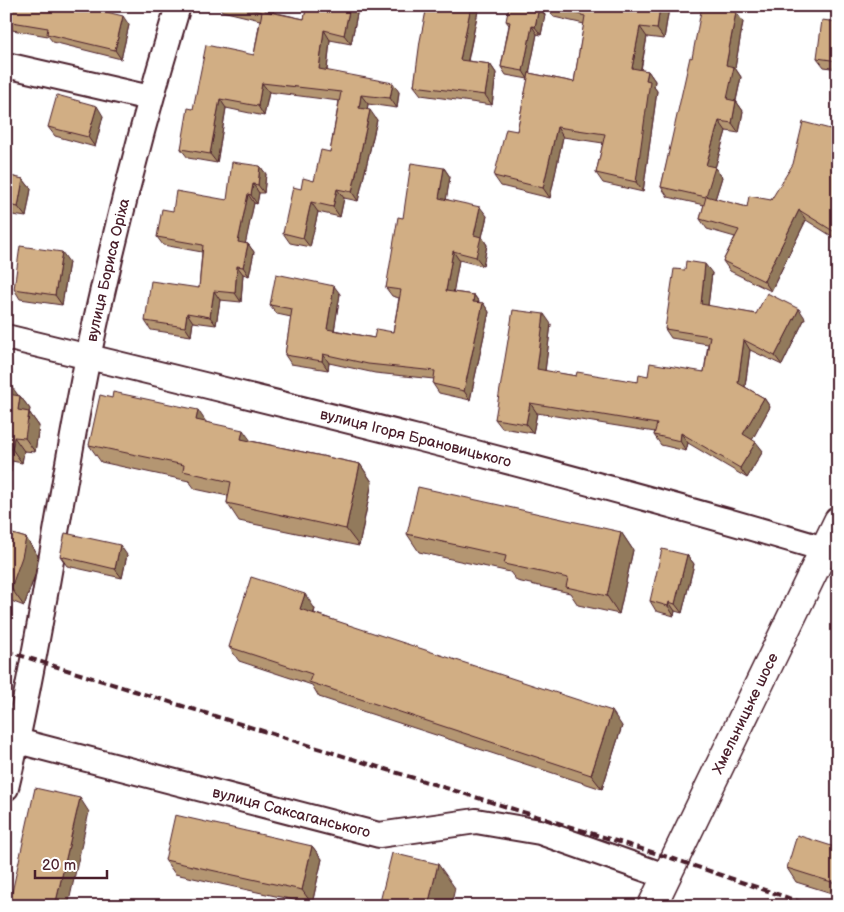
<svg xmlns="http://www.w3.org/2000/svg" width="844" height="912" font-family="'Balsamiq Sans',sans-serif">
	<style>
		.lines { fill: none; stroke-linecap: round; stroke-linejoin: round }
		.street-casing { stroke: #4a1f2b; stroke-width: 28 }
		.secondary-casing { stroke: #4a1f2b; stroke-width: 31 }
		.street { stroke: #fff; stroke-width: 24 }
		.secondary { stroke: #fff; stroke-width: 28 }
		.rail { stroke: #4a1f2b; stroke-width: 4; stroke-dasharray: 8 4; stroke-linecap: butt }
		.wall { fill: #b49672; stroke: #4a1f2b }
		.shaded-wall { fill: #927a5c; stroke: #4a1f2b }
		.building { fill: #d1ae84; stroke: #4a1f2b }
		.labels { text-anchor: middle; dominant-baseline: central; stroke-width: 4; stroke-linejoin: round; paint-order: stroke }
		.street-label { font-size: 15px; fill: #4a1f2b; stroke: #fff }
	</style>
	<rect width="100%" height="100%" fill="#fff"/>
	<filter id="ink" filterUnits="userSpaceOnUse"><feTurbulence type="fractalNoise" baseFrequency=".02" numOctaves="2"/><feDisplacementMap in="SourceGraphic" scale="10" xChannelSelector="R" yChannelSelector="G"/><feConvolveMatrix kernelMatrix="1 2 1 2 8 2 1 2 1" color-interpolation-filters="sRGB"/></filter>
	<g filter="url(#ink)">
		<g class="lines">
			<defs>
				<g id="street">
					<path d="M6,65l144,33"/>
					<path id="s1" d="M6,337c274,66 548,132 818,212"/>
					<path id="s2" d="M6,738l373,97 97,-14 64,11 125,44"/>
					<path id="s3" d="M6,788c34,-142 53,-288 82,-431 25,-118 55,-236 90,-351"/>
				</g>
				<g id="secondary">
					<path id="s4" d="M652,906l186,-385"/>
				</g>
			</defs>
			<!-- street casing -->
			<use href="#street" class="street-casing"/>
			<!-- secondary casing -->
			<use href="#secondary" class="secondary-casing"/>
			<!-- street -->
			<use href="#street" class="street"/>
			<!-- secondary -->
			<use href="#secondary" class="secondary"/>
			<!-- rail -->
			<path class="rail" d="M6,651l668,208 138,47"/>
		</g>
		<!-- wall -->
		<g class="wall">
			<path d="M6,6l123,19 -8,34 -68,-17 -5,-6 -42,-7z"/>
			<path d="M219,6h56l-2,6 31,7 3,-13h49l2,3 -7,35 -21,-4 -3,31 72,21 -2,16 -29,-4 -1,6 10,10 -19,81 -14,-3 -4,19 -22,-5 -8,35 -20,-4 -7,-10 18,-44 13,-8 16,-29 9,-51 -70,-9 -5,24 -38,-8 -9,55 -29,-5 -7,-9 12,-40 61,-54 6,-35 -38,-9z"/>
			<path d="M427,6h52l-11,55 22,3 6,9 -4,32 -71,-10 -7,-9z"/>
			<path d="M539,7l6,8 -4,20 -4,-1 -8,39 45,9 10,-58 -30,-7 -7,-10 122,1 -5,31 -17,-2 -6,33 7,1 7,10 -1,6 3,4 -14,101 -40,-9 -7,-10 7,-30 -40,-6 -13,61 -49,-12 -7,-10 23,-45 11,-52 -22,-4 -5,-8 8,-42 -3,-4z"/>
			<path d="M743,22l-8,46 6,9 -5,24 7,10 -4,22 -13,-2 -11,37 7,9 -7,22 32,8 24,-7 67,-69v109l-32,-20 -35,71 -41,-20 -7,-10 12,-24 -28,-8 -7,-10 4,-14 -36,-8 -7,-10 31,-129z"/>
			<path d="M838,22v47l-14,-2 -7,-9z"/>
			<path d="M103,116l-8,31 -40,-11 -7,-9z"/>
			<path d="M6,164l3,4 -1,8 15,3 8,10 -5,28 -20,-3z"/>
			<path d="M260,166l6,8 -2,19h-5l-2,11 -3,-1 -9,40 3,1 6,8 -5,24 -6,-2 -2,28 -21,-2 -4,25 -23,-3 -2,14 -40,-6 -6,-9 54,-33 3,-36 -39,-7 -6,-8 16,-26 54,-11z"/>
			<path d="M444,168l6,9 -4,22 41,17 -5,21 5,8 -4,21 -24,-6 -6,32 21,3 6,8h3l6,9 -19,88 -31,-7 -6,-9 1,-5 -59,-6 -46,-10 -1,7 -37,-6 -6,-9 6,-38 -14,-3 -7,-9 70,-11 -6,36 40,8 19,-6 6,-34 -7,-2 -6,-8 17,-70z"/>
			<path d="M69,262l-7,43 -42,-6 -6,-10z"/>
			<path d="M712,273l-4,33 48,8 49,4 -23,47 -32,-15 -5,37 19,11 6,9 -18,32 11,12 -16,27 -59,-35 -2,8 -25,-6 -7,-10 1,-3 -118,-19 -4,20 -31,-5 -7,-9 56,-95 -6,47 31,5 62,6 10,-6 56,-4 4,-28 -37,-6 -6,-9z"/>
			<path d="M6,383l12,12 2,1 10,13 -1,3 10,14 -4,26 -11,-1 -2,12 -10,-2 -1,11 -5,-1z"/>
			<path d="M206,422l45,19 109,23 12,18 -13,64 -120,-25 -12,-18 1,-7 -33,-7 -6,-8 -88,-19 -12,-17z"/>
			<path d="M6,532l20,6 12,18 -3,19 -11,31 -18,-7z"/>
			<path d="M621,532l12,18 -14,64 -41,-9 -8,-12 -53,-12 -7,-9 -91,-20 -12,-18z"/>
			<path d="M127,555l-5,23 -55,-12 -7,-10z"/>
			<path d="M687,555l7,9 -12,49 -7,-2 -1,5 -18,-5 -6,-10z"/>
			<path d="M315,609l-1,4 308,113 -20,63 -283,-92 -7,-12 -73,-24 -10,-14z"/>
			<path d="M312,846l10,13 -10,45 -137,-30 -10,-14z"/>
			<path d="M838,848v47l-42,-13 -9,-14z"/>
		</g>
		<!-- shaded-wall -->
		<g class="shaded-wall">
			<path d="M266,6h9l-4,14 -6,-9z"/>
			<path d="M350,6h6l2,3 -7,35 -7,-9z"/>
			<path d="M471,6h8l-13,63 -6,-9z"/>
			<path d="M660,6h7l2,2 -5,31 -7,-10z"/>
			<path d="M539,7l6,8 -4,20 -6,-8z"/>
			<path d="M736,12l7,10 -8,46 6,9 -7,32 -7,-10 -1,-34z"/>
			<path d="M123,16l6,9 -8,34 -6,-9z"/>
			<path d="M532,26l5,8 -9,45 -5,-8z"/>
			<path d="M640,27l7,10 -8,41 -7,-10z"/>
			<path d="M324,30l6,10 -4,39 -7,-10z"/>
			<path d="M490,64l6,9 -4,32 -7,-10z"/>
			<path d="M648,71l7,10 -1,6 3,4 -14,101 -7,-10 10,-102z"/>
			<path d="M262,83l7,9 -5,24 -6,-10z"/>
			<path d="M393,83l6,9 -2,16 -7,-10z"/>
			<path d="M6,93l4,6 -4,17z"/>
			<path d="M361,95l7,9 -2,14 -7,-10z"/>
			<path d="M220,99l6,9 -9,55 -7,-9z"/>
			<path d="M736,101l7,10 -4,22 -7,-10z"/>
			<path d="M97,106l6,10 -8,31 -7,-10z"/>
			<path d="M370,110l7,10 -19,81 -6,-9z"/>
			<path d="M719,121l7,10 -11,37 7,9 -9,29 -7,-10v-31z"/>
			<path d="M557,127l6,10 -13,61 -7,-10z"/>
			<path d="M6,164l3,4 -2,17 -1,-1z"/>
			<path d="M260,166l6,8 -2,19 -6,-8z"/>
			<path d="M444,168l6,9 -5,30 -6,-9z"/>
			<path d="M23,179l8,10 -5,28 -8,-10z"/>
			<path d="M253,184l6,9 -2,11 -6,-9z"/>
			<path d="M337,189l7,9 -4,19 -7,-10z"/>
			<path d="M248,194l6,9 -10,47 -6,-8z"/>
			<path d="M311,202l7,10 -8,35 -7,-9z"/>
			<path d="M480,207l7,9 -5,21 5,8 -4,21 -7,-9 -2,-22z"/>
			<path d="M799,210l7,10 -35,71 -7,-10z"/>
			<path d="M248,244l6,8 -5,24 -6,-9z"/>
			<path d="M453,251l6,9 -7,40 -6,-9z"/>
			<path d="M62,252l7,10 -7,43 -7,-10z"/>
			<path d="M705,264l7,9 -5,41 -6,-10z"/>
			<path d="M237,266l6,8 -2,28 -6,-9z"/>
			<path d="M334,286l6,8 -7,44 -6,-9z"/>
			<path d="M214,291l6,9 -4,25 -6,-8z"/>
			<path d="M474,295l6,9 -7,-2z"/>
			<path d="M483,303l6,9 -19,88 -6,-9z"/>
			<path d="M799,309l6,9 -23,47 -7,-9z"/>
			<path d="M187,313l6,9 -2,14 -6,-9z"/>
			<path d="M544,314l7,10 -7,55 -7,-10z"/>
			<path d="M744,340l6,10 -6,43 -6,-10z"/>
			<path d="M323,354l6,9 -1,7 -6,-9z"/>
			<path d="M10,384l10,14 -12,-4z"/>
			<path d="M20,396l10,13 -2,12 1,-9 10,14 -4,26 -10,-14 -7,-28z"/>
			<path d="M764,398l6,9 -20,37 -7,-10z"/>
			<path d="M530,403l7,10 -4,20 -7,-9z"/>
			<path d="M198,410l12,18 -14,-8z"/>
			<path d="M243,430l13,18 -15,-9z"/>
			<path d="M681,433l7,10 -2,8 -6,-10z"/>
			<path d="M14,437l10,14 -2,12 -10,-14z"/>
			<path d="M756,442l7,9 -16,27 -7,-10z"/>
			<path d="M6,452l6,9 -1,11 -5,-6z"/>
			<path d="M360,464l12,18 -13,64 -13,-17z"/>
			<path d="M621,532l12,18 -14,64 -12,-18z"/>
			<path d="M26,538l12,18 -3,19 -11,31 -13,-18z"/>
			<path d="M120,545l7,10 -5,23 -7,-9z"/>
			<path d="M687,555l7,9 -12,49 -7,-9z"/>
			<path d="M305,594l10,15 -5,14 -10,-14z"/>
			<path d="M669,602l6,9 -1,5 -6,-10z"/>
			<path d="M612,711l10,15 -20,63 -11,-14z"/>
			<path d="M80,798l9,14 -21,94h-13z"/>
			<path d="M312,846l10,13 -10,45 -10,-14z"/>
			<path d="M438,864l17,24 -4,18h-23z"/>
		</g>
		<!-- building -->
		<g class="building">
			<path d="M6,6h76l41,10 -8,34 -68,-16 1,-6 -42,-7z"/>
			<path d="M236,6h30l-1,5 39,8 3,-13h43l-6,29 -20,-5 -5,39 74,14 -3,15 -29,-3 -2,13 11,2 -18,82 -15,-3 -4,18 -22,-5 -8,36 -20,-5 10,-46 8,2 2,-11 11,3 7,-31 9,2 11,-60 -79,-9 -4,23 -38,-7 -10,55 -29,-5 7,-41 5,1 13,-64 48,10 8,-43z"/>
			<path d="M427,6h44l-11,54 30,4 -5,31 -71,-9 6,-45z"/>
			<path d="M509,6h25l5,1 -4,20 -3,-1 -9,45 -22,-4 9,-45 -4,-1z"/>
			<path d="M547,6h113l-3,23 -17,-2 -8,41 16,3 -2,9 4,1 -14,101 -40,-9 9,-39 -48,-7 -14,61 -49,-12 12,-47 11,2 12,-58 45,9 11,-66z"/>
			<path d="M702,6h4l30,6 -10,53 8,2 -7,32 9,2 -4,22 -13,-2 -13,44 9,2 -9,29 41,11 2,-11 22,4 22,-36 10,-42 35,9v103l-39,-24 -35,71 -41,-20 16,-31 -39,-11 6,-22 -45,-10 29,-130 2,1z"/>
			<path d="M822,20l16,2v39l-21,-3z"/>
			<path d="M57,95l40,11 -9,31 -40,-10z"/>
			<path d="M232,162l28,4 -2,19 -5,-1 -2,11 -3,-1 -10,48 10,2 -5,23 -6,-1 -2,27 -21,-2 -4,26 -23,-4 -2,14 -40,-6 6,-40 48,7 4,-43 -46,-8 5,-28 11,2 3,-20 51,9z"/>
			<path d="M411,163l33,5 -5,30 41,9 -6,28 7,2 -5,20 -23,-6 -7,40 28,4 -1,7 10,1 -19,88 -31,-7 2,-13 -67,-7 -45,-10 -1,7 -37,-6 7,-46 -22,-4 6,-31 58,12 -7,43 47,9 2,-9 17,3 8,-42 -15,-2 12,-71 5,1z"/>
			<path d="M6,175l17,4 -5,28 -12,-3z"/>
			<path d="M20,246l42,6 -7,43 -41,-6z"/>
			<path d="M686,261l19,3 -4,40 55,10 11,-21 32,16 -24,47 -31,-16 -6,43 26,15 -21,36 13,8 -16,26 -59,-35 -1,8 -26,-6 3,-11 -127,-21 -4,21 -31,-5 18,-109 31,4 -7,55 39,7 1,-4 61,10 1,-8 9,2 2,-13 54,9 6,-36 -45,-7 9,-60 11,1z"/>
			<path d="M6,383l4,1 -2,10 12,2 -2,14 11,2 -4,26 -11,-1 -2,12 -6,-1z"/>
			<path d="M113,392l85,18 -2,10 47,10 -2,9 119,25 -14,65 -119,-26 4,-21 -48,-11 1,-6 -95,-20 11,-50 12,3z"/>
			<path d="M418,487l203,45 -14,64 -41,-9 2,-9 -64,-14 2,-8 -99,-22z"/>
			<path d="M6,532l20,6 -4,19 -11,31 -5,-2z"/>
			<path d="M65,533l55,12 -5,24 -55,-13z"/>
			<path d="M662,549l25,6 -12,49 -6,-2 -1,4 -18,-5z"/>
			<path d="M251,577l54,17 -5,15 312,102 -21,64 -282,-93 3,-8 -83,-27z"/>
			<path d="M35,788l45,10 -25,108h-46z"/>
			<path d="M175,815l137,31 -10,44 -137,-30z"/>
			<path d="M797,835l41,13v36l-51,-16z"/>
			<path d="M392,853l46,11 -10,42h-49z"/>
		</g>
	</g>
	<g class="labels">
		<!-- street labels -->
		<g class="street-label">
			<text stroke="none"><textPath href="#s3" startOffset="528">вулиця Бориса Оріха</textPath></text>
			<text stroke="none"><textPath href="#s1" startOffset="422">вулиця Ігоря Брановицького</textPath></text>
			<text stroke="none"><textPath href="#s4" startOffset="214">Хмельницьке шосе</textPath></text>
			<text stroke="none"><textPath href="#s2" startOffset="295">вулиця Саксаганського</textPath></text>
		</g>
	</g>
	<!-- margin -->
	<rect width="844" height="912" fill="none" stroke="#fff" stroke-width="25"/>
	<rect x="12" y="12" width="819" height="887" fill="none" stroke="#4a1f2b" stroke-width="2" filter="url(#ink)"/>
	<!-- scale -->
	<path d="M35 870v8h72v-8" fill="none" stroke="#4a1f2b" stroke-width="2.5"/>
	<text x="42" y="870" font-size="15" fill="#4a1f2b" stroke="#ffffff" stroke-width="4" paint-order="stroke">20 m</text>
</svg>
